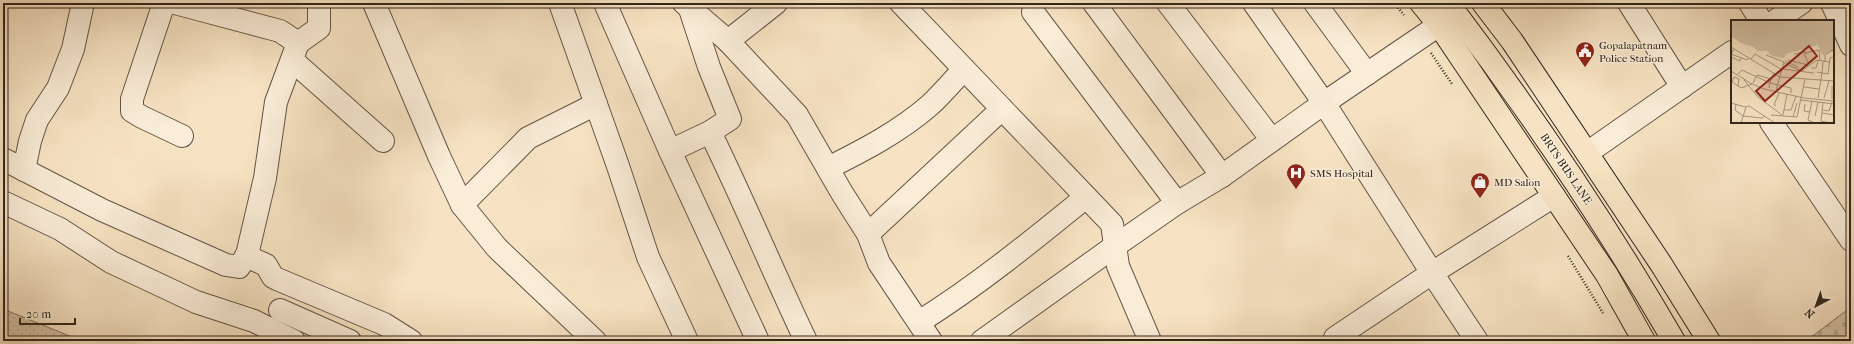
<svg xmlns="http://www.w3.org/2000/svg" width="1854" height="344" font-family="'IM FELL French Canon',serif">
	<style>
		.grass { fill: url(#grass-dots); stroke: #847462 }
		.cemetery { fill: url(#cemetery-stones); stroke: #847462 }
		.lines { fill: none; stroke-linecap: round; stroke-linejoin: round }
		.minor-casing { stroke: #635547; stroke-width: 24 }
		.major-casing { stroke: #32261e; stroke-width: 24 }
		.path { stroke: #32261e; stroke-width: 2.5; stroke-dasharray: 1 2; stroke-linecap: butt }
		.minor { stroke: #faedd8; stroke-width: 22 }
		.major { stroke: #f7e3c3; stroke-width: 22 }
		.labels { text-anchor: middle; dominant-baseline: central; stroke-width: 3; stroke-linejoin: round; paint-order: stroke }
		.poi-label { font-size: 11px; fill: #32261e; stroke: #faedd8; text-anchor: start }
		.street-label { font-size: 11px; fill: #32261e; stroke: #faedd8 }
		.inset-road { fill: none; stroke: #a89781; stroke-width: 1 }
		.view { fill: #8f2418; fill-opacity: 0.15; stroke: #8f2418; stroke-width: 2 }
		.inset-edge { fill: none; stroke: #32261e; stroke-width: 2 }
	</style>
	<defs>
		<pattern id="grass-dots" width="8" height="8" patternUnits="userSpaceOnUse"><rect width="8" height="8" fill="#d6c3a7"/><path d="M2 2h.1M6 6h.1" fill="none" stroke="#b8a78f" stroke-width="1.8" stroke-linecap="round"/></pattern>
		<pattern id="cemetery-stones" width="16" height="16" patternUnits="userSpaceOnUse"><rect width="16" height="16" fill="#d6c3a7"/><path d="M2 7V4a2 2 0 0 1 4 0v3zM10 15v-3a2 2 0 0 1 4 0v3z" fill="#b8a78f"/></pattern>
	</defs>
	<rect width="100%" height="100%" fill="#f7e3c3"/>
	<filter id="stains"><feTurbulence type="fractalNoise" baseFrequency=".005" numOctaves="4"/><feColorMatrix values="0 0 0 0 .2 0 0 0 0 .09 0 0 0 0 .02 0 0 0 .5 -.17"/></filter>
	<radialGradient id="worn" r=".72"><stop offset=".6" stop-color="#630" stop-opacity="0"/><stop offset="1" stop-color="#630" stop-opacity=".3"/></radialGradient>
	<!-- grass -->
	<path class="grass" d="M3,309l79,32h-79z"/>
	<!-- cemetery -->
	<path class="cemetery" d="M1851,307v34h-45z"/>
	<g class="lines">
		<defs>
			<g id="minor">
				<path d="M164,3l-32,96v12l10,6 40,19"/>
				<path d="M175,3l105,28 18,12"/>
				<path d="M374,3l65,153 23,49 35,43 98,93"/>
				<path d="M560,3l58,163 30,91 39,84"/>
				<path d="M605,3l65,148 88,190"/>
				<path d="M684,3l44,38 69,74 45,78 26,41 11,29 52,78"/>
				<path d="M901,3l211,221 6,42 32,75"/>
				<path d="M1094,3l128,173"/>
				<path d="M1168,3l104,137"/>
				<path d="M1254,3l70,100 108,170 -97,65"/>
				<path d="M1315,3l52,71"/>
				<path d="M1629,3l53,84"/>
				<path d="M1750,3l11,18"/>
				<path d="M1832,3l19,42"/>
				<path d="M690,9l19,58 21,52 -20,13c34,69 63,140 96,209"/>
				<path d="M1033,12l144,191"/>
				<path d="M1775,21l26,-18"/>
				<path d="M728,41l48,-38"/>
				<path d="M292,60l91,81"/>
				<path d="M1771,122l80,118"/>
				<path d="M670,151l40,-19"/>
				<path d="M1587,153l145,-101"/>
				<path d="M3,159l99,51 124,55 13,2 8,-12 18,-77 11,-76 22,-59 21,-15v-25"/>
				<path d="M828,168c36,-18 71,-36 102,-63 12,-11 23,-24 34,-36"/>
				<path d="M24,170l6,-29 7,-21 21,-32 15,-39 10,-46"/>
				<path d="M3,202l57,27 51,33 85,40 58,19 40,20"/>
				<path d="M462,205l66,-67 68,-34"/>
				<path d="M868,234l134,-125"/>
				<path d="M246,256l20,9 7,12 4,2 107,45 27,17"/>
				<path d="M280,310l70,31"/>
				<path d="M919,322c59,-37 113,-81 167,-125"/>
				<path d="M982,341l133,-95 62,-43 45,-27 102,-73 115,-78"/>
				<path d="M1477,341l-45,-68 122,-77"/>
			</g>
			<g id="major">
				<path d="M1421,3l18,22 168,250 37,66"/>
				<path d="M1448,3c82,108 158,221 226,338"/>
				<path d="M1483,3l29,38 149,223 48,77"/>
			</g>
		</defs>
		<!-- minor casing -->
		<use href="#minor" class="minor-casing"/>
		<!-- major casing -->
		<use href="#major" class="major-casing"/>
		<!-- path -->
		<g class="path">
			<path d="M1394,3l10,12"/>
			<path d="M1431,53l21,31"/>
			<path d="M1568,256l35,57"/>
		</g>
		<!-- minor -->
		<use href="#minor" class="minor"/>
		<!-- major -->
		<use href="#major" class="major"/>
	</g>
	<!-- icons -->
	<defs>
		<symbol id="civic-pin" viewBox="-11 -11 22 30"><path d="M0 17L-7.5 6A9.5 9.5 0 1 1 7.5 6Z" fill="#8f2418" stroke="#faedd8"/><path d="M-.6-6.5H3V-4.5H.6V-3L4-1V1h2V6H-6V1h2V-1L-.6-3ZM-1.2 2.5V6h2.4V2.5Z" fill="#fff"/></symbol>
		<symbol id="hospital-pin" viewBox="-11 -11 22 30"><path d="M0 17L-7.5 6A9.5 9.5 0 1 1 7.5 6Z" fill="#8f2418" stroke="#faedd8"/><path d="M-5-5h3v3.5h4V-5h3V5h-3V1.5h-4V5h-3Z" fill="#fff"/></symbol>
		<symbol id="shop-pin" viewBox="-11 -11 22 30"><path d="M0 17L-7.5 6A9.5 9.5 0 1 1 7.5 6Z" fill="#8f2418" stroke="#faedd8"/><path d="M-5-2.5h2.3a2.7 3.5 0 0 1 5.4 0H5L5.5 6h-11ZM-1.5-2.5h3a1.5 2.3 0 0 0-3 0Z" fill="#fff"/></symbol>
	</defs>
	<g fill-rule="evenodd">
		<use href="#civic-pin" x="1574" y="40" width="22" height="30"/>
		<use href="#hospital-pin" x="1285" y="162" width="22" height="30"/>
		<use href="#shop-pin" x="1469" y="171" width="22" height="30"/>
	</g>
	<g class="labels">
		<!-- poi labels -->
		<g class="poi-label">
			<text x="1599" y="45">Gopalapatnam<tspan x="1599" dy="13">Police Station</tspan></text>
			<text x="1310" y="173">SMS Hospital</text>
			<text x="1494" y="182">MD Salon</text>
		</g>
		<!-- street labels -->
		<g class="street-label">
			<text transform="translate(1566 169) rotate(56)">BRTS BUS LANE</text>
		</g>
	</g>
	<!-- overview -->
	<g transform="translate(1731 20)">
		<rect width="103" height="103" fill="#f7e3c3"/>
		<path d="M0,0h103v31l-12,4 -4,-10 -32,9 -2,4 -12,-2 -5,-5h-10l-3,-4 -13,-4 -9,-6z" fill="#d6c3a7"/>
		<path class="inset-road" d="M0,27l49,30 54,4M3,29l-3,5 16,6 2,-2M63,34l12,-2M35,35l18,7 -8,28M0,37l9,4 1,-3M20,39l4,-5 26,15M57,40l20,5M54,41l13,6M92,42l-1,11 6,1 2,-16 4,-1M94,42v-7l9,-6M53,43l18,8 15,-11 12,2M78,44l-5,-10 5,-2 10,-2 1,11M80,48h5l2,-7M51,49l32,4M0,51l21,13 12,5 40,9 30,3M86,52l5,1 -4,25M7,54l4,-4 28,13 -1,5M40,59l-1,4 21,5v5M13,60l14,17 24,18M0,61l10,7 11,-4M1,62l2,-5 5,2 -1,7M22,63l4,-8 14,4 3,-6M73,67l15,2M93,78l5,-17M101,79v-13M70,80l33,4M81,81l-4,19 7,3M0,83l14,4 4,-1 26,17M92,83l-2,18 10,2M5,84l-1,6 8,6 19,2 3,-2M74,84l-1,7 6,1M45,86l-2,-1 5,-12M53,90h7l5,-14M92,90l6,1 3,-9M91,93l12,2M40,95l26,2 8,-38M52,95l4,-21M84,96l3,-14M62,97l4,-14M10,103l5,-16"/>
		<path class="view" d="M78,26l8,10 -52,45 -9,-10z"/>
		<rect width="103" height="103" class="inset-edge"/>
	</g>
	<!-- margin -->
	<rect width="1854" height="344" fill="none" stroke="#f7e3c3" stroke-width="16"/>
	<rect x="4" y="4" width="1846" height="336" fill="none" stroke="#32261e" stroke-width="2"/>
	<rect x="8" y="8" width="1838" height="328" fill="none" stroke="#32261e"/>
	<!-- north arrow -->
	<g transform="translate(1816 306) rotate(221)" stroke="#faedd8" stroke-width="3" paint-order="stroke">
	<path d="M0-3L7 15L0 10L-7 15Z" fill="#32261e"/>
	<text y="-6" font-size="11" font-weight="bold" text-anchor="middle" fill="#32261e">N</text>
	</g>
	<!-- scale -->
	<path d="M20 318v6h55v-6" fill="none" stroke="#32261e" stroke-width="2"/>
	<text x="26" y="318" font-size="12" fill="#32261e" stroke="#faedd8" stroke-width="3" paint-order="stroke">20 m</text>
	<rect width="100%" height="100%" filter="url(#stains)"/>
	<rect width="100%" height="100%" fill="url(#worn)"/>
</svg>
